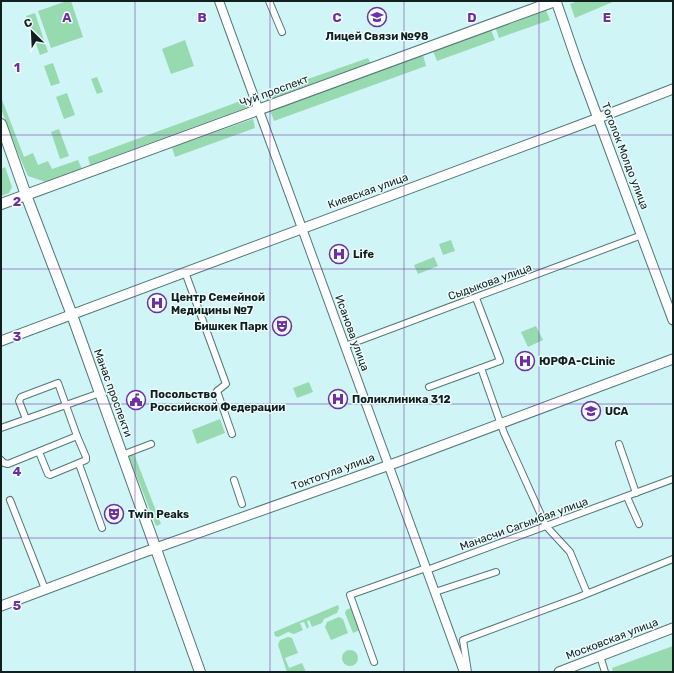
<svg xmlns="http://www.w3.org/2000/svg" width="674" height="673" font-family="Rubik,sans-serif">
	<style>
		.green { fill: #97dab0 }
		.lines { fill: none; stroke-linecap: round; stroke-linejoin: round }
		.minor-casing { stroke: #547778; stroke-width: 8 }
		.tertiary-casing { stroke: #547778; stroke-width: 10 }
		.secondary-casing { stroke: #547778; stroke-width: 11 }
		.primary-casing { stroke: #547778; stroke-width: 12 }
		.minor { stroke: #fff; stroke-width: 6 }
		.tertiary { stroke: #fff; stroke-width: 8 }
		.secondary { stroke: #fff; stroke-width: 9 }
		.primary { stroke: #fff; stroke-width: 10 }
		.grid { fill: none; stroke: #702ea2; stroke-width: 1; stroke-opacity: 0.55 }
		.labels { text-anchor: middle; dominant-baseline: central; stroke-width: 3; stroke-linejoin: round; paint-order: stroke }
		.poi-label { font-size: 11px; font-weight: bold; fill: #111f1f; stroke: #eefdfe; text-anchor: start }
		.street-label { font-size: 11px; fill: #111f1f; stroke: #eefdfe }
		.grid-label { font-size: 13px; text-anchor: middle; font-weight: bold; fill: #702ea2; stroke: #eefdfe; stroke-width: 3; stroke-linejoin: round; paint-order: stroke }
	</style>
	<rect width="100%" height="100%" fill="#cff5f7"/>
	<!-- green -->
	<g class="green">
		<path d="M67,1h4l12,36 -32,11 -13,-37z"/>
		<path d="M578,1h37l-40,17 -5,-14z"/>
		<path d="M546,10l4,10 -51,18 -3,-9z"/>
		<path d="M35,13l13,39 -8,3 -14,-39z"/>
		<path d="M491,30l4,10 -58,21 -4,-10z"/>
		<path d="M185,40l9,26 -23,8 -9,-25z"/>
		<path d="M423,55l3,11 -152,55 -4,-11z"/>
		<path d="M368,58l3,6 -104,37 -2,-7z"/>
		<path d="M53,63l7,20 -9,3 -7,-20z"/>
		<path d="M97,77l6,15 -6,2 -6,-15z"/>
		<path d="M67,93l8,22 -11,4 -8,-22z"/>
		<path d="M1,97l23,60 9,-4 5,12 10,-4 4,8 26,-9 4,9 -36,13 -18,-6 -8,-18 -19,-49z"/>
		<path d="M246,99l2,8 -158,58 -2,-8z"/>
		<path d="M253,119l2,9 -80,29 -3,-10z"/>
		<path d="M59,129l10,27 -9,3 -9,-27z"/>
		<path d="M5,167l7,20 -3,6 -8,3v-27z"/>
		<path d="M451,240l4,11 -12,4 -4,-11z"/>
		<path d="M434,257l4,9 -20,8 -4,-9z"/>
		<path d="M536,326l7,14 -15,7 -7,-15z"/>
		<path d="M309,382l4,10 -16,6 -4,-10z"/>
		<path d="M220,419l5,14 -28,11 -5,-14z"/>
		<path d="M134,454l27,70 -5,2 -27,-70z"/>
		<path d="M338,605l1,3 -2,5 -13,6 -2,4 -10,4 -3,-7 -2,1 2,6 -2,2 -3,-7 -4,1 3,7 -9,4 -6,-2 -10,5 -3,-1 -1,-4z"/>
		<path d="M351,608l9,22 -7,3 -8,-20 1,-3z"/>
		<path d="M339,617l4,2 5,14 -17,7 -6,-13 2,-5z"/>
		<path d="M288,637l4,1 6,15 -13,5 4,10 13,-5 4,9h-19l-9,-27 2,-5z"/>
		<path d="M673,646v26h-60l-1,-4z"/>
		<circle cx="350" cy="658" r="8"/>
	</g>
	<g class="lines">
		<defs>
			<g id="minor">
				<path d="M269,1l13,31"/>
				<path d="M185,272l41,112 -9,7 15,43"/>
				<path d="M476,298l24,63 -19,7 23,65 42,93 24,26 17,41"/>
				<path d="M345,346l297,-111"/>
				<path d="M429,387l52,-19"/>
				<path d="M26,419l-7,-18 2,-4 37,-14 19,53"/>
				<path d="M1,428l99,-35"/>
				<path d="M619,444l17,49"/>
				<path d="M122,455l29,-11"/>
				<path d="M1,460l3,3 4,1 69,-28 9,21v3l-36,15 -2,-1 -9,-22"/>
				<path d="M79,464l23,64"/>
				<path d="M234,480l8,24"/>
				<path d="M627,497l12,27"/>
				<path d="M10,500l35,89"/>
				<path d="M427,570l246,-91"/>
				<path d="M435,592l61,-20"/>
				<path d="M600,656l5,16"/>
				<path d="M374,662l-24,-67 76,-27"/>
				<path d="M468,672l-5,-32 116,-43 94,-38"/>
			</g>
			<path id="tertiary" d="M219,1l245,671"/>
			<g id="secondary">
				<path d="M556,1l21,61 96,258"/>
				<path d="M1,341l587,-219 85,-33"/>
				<path d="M1,606l141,-53 256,-91 275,-103"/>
				<path d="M559,672l114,-44"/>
			</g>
			<g id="primary">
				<path d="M1,124l25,71 46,120 128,357"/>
				<path d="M1,204l554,-203"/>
			</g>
		</defs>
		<!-- minor casing -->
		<use href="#minor" class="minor-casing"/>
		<!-- tertiary casing -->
		<use href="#tertiary" class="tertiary-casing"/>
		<!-- secondary casing -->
		<use href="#secondary" class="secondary-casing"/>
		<!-- primary casing -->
		<use href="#primary" class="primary-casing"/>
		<!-- minor -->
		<use href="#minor" class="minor"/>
		<!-- tertiary -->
		<use href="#tertiary" class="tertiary"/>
		<!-- secondary -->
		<use href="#secondary" class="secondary"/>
		<!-- primary -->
		<use href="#primary" class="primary"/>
	</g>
	<!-- grid -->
	<path class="grid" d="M135,1v671M270,1v671M404,1v671M539,1v671M1,135h672M1,269h672M1,404h672M1,538h672"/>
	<!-- icons -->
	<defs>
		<symbol id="university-ring" viewBox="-11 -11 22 22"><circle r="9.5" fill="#eefdfe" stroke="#702ea2" stroke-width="1.5"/><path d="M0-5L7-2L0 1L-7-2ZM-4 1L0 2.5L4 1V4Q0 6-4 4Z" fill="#702ea2"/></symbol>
		<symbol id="hospital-ring" viewBox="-11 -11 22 22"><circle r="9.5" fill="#eefdfe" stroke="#702ea2" stroke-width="1.5"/><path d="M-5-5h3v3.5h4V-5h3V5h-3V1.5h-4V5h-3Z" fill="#702ea2"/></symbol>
		<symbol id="theatre-ring" viewBox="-11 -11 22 22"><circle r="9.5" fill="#eefdfe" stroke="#702ea2" stroke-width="1.5"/><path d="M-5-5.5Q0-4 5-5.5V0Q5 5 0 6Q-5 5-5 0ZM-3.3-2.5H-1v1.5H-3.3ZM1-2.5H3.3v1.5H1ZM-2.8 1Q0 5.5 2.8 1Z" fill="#702ea2"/></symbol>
		<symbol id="civic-ring" viewBox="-11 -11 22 22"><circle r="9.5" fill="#eefdfe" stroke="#702ea2" stroke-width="1.5"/><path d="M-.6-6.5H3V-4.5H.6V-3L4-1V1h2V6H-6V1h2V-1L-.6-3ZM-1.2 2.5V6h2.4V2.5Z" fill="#702ea2"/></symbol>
	</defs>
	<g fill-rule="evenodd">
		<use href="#university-ring" x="366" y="6" width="22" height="22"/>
		<use href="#hospital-ring" x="328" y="243" width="22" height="22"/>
		<use href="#hospital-ring" x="146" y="292" width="22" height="22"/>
		<use href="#theatre-ring" x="271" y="315" width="22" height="22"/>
		<use href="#hospital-ring" x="514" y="350" width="22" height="22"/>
		<use href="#hospital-ring" x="327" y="388" width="22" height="22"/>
		<use href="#civic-ring" x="125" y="389" width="22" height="22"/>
		<use href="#university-ring" x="580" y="400" width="22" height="22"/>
		<use href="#theatre-ring" x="103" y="503" width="22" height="22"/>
	</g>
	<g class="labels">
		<!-- poi labels -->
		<g class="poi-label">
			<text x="377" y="36" text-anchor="middle">Лицей Связи №98</text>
			<text x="353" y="254">Life</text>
			<text x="171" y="297">Центр Семейной<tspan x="171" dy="13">Медицины №7</tspan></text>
			<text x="268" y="326" text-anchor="end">Бишкек Парк</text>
			<text x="539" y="361">ЮРФА-CLinic</text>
			<text x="150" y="394">Посольство<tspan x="150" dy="13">Российской Федерации</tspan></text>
			<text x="352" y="399">Поликлиника 312</text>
			<text x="605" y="411">UCA</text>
			<text x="128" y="514">Twin Peaks</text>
		</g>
		<!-- street labels -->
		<g class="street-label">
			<text transform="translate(274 91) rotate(-20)">Чуй проспект</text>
			<text transform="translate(625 156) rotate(69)">Тоголок Молдо улица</text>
			<text transform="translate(368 191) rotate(-20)">Киевская улица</text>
			<text transform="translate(490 282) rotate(-20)">Сыдыкова улица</text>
			<text transform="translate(352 333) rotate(70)">Исанова улица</text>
			<text transform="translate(113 393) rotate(70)">Манас проспекти</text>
			<text transform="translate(333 472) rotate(-20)">Токтогула улица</text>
			<text transform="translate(524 524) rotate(-20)">Манасчи Сагымбая улица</text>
			<text transform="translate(612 639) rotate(-21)">Московская улица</text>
		</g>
	</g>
	<g class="grid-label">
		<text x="67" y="22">A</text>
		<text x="202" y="22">B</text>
		<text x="337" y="22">C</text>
		<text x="472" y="22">D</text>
		<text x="607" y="22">E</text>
		<text x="17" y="72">1</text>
		<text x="17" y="206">2</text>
		<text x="17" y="341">3</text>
		<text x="17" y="476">4</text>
		<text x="17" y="610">5</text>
	</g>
	<!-- border -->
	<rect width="674" height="673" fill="none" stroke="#111f1f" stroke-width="4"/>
	<!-- north arrow -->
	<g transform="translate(32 32) rotate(336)" stroke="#eefdfe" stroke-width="3" paint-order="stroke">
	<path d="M0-3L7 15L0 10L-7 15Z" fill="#111f1f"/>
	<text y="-6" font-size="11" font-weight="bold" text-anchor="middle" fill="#111f1f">С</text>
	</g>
</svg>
